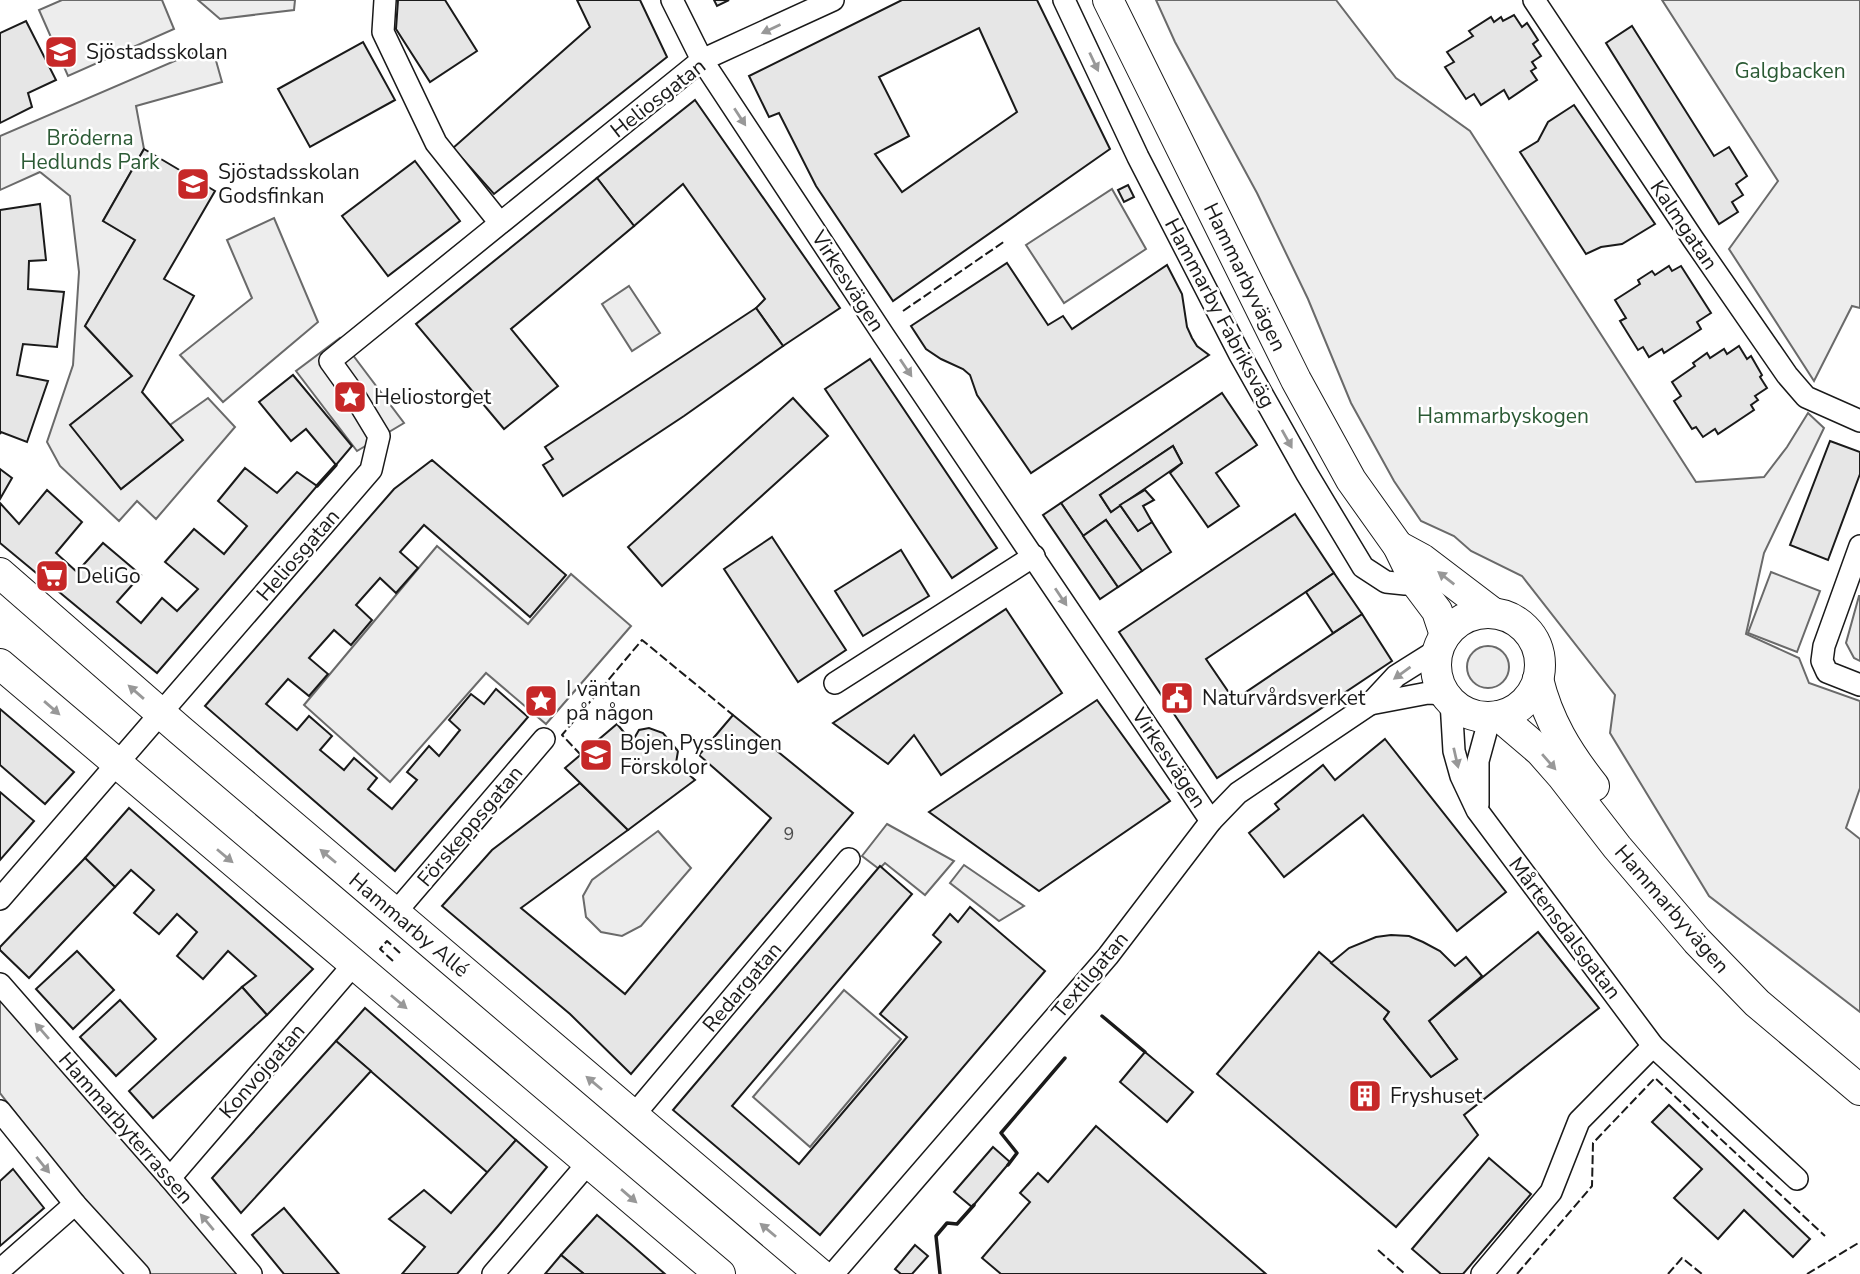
<svg xmlns="http://www.w3.org/2000/svg" width="1860" height="1274" font-family="'Nunito Sans',sans-serif">
	<style>
		.built { fill: #ededed; stroke: #6a6a6a; stroke-width: 2 }
		.building { fill: #e6e6e6; stroke: #1a1a1a; stroke-width: 2; fill-rule: evenodd }
		.lines { fill: none; stroke-linecap: round; stroke-linejoin: round }
		.street-casing { stroke: #1a1a1a; stroke-width: 24 }
		.secondary-casing { stroke: #1a1a1a; stroke-width: 32 }
		.street { stroke: #fff; stroke-width: 21 }
		.secondary { stroke: #fff; stroke-width: 30 }
		.fence { stroke: #1a1a1a; stroke-width: 2; stroke-dasharray: 9 3.5; stroke-linecap: butt }
		.wall { stroke: #1a1a1a; stroke-width: 3.5 }
		.oneway { fill: #989898 }
		.labels { text-anchor: middle; dominant-baseline: central; stroke-width: 5; stroke-linejoin: round; paint-order: stroke }
		.number-label { font-size: 18px; fill: #4d4d4d }
		.poi-label { font-size: 21px; fill: #1a1a1a; stroke: #fff; text-anchor: start }
		.park-label { font-size: 21px; fill: #2b5a34; stroke: #fff }
		.street-label { font-size: 21px; fill: #1a1a1a; stroke: #fff }
	</style>
	<rect width="100%" height="100%" fill="#fff"/>
	<!-- built -->
	<g class="built">
		<path d="M62,0h100l12,29 -106,47 -29,-66z"/>
		<path d="M198,0h97l-1,10 -74,9z"/>
		<path d="M1156,0h180l60,78 74,53 226,351 68,-5 23,-30 21,-34 16,15 -60,125 -18,81 53,24 10,25 51,18v87l-14,40 14,11v173l-151,-116 -99,-163 5,-38 -93,-119 -51,-25 -17,-15 -33,-15 -27,-40 -43,-78 -43,-104 -51,-106 -82,-151z"/>
		<path d="M1662,0h198v308l-8,-2 -38,75 -85,-132 49,-68z"/>
		<path d="M193,53l22,4 7,25 -86,24 8,43 -41,72 32,19 -50,86 47,50 -61,49 50,64 61,-49 -12,-15 38,-27 27,29 -79,92 -19,-18 -18,20 -59,-55 -13,-24 26,-77 6,-93 -9,-76 -30,-24 -40,18v-54z"/>
		<path d="M1112,189l34,60 -82,54 -38,-58z"/>
		<path d="M274,218l44,104 -95,80 -43,-47 72,-57 -25,-58z"/>
		<path d="M629,286l31,47 -28,18 -30,-47z"/>
		<path d="M340,338l64,85 -47,28 -61,-80z"/>
		<path d="M437,546l91,78 43,-50 60,52 -85,98 -60,-51 -96,109 -86,-77z"/>
		<path d="M1771,572l49,19 -23,61 -49,-19z"/>
		<path d="M1859,596h1v65l-6,-3 -8,-15z"/>
		<circle cx="1488" cy="667" r="21"/>
		<path d="M887,824l67,37 -29,34 -40,-32 -6,6 -17,-13z"/>
		<path d="M658,831l33,37 -50,58 -19,10 -21,-4 -15,-15 -3,-21 9,-16z"/>
		<path d="M964,865l60,41 -25,15 -49,-38z"/>
		<path d="M844,990l57,49 -91,108 -57,-50z"/>
		<path d="M0,998l241,276h-90l-87,-98 -64,-83z"/>
	</g>
	<!-- building -->
	<g class="building">
		<path d="M398,0h47l32,51 -47,31 -34,-53z"/>
		<path d="M577,0h63l27,57 -173,137 -41,-46 137,-121z"/>
		<path d="M714,0h15l-12,6z"/>
		<path d="M902,0h135l73,149 -217,152 -77,-115 -37,-73 -10,4 -20,-41zM979,28l38,84 -115,80 -27,-38 34,-18 -30,-59z"/>
		<path d="M1514,15l8,12 5,-4 11,17 -5,4 8,12 -9,6 4,6 -5,3 6,9 -28,19 -5,-9 -23,15 -7,-11 -8,5 -21,-32 9,-5 -7,-10 26,-16 -4,-5 22,-14 3,5 7,-5 2,4z"/>
		<path d="M26,21l30,59 -28,13 4,14 -32,16v-90z"/>
		<path d="M1632,26l82,130 15,-9 18,29 -11,8 7,11 -11,7 6,10 -19,12 -113,-181z"/>
		<path d="M363,42l32,58 -85,47 -32,-58z"/>
		<path d="M695,100l145,208 -57,38 -27,-38 9,-9 -82,-115 -49,42 -37,-48z"/>
		<path d="M1574,105l81,119 -33,20 -21,3 -15,7 -66,-102 18,-11 10,-19z"/>
		<path d="M144,149l71,42 -51,88 30,17 -52,96 41,48 -62,49 -51,-64 62,-49 -47,-50 50,-86 -32,-19z"/>
		<path d="M415,161l45,60 -72,55 -46,-60z"/>
		<path d="M597,178l37,48 -123,103 47,57 -54,43 -88,-105z"/>
		<path d="M1128,185l6,12 -10,5 -6,-12z"/>
		<path d="M40,204l6,56 -17,1 -1,28 36,3 -7,55 -34,-3 -6,31 31,6 -21,61 -26,-10 -1,2v-224z"/>
		<path d="M1007,263l41,62 15,-9 9,13 95,-64 15,29 5,33 5,11 5,8 12,9 -178,118 -54,-78 -7,-20 -7,-6 -22,-10 -15,-10 -15,-23z"/>
		<path d="M1669,266l3,5 9,-5 30,47 -14,9 4,7 -37,24 -2,-4 -13,8 -6,-10 -5,3 -18,-29 6,-3 -11,-18 25,-16 -2,-4 14,-9 3,4z"/>
		<path d="M756,308l27,38 -99,70 -121,80 -20,-31 10,-6 -8,-12z"/>
		<path d="M1739,346l8,13 4,-3 11,19 -2,2 7,11 -12,8 3,4 -7,5 3,5 -36,24 -3,-5 -12,8 -7,-10 -4,2 -18,-28 7,-5 -9,-14 23,-16 -2,-3 14,-10 3,5 14,-9 3,5z"/>
		<path d="M870,359l127,189 -45,30 -127,-189z"/>
		<path d="M293,375l59,71 -16,19 -30,-36 -15,12 -32,-39z"/>
		<path d="M1222,393l35,52 -41,28 23,33 -31,21 -38,-54 12,-10 -9,-17 -73,49 11,17 9,-7 18,26 14,-9 19,30 -29,19 -36,-51 -23,16 -22,-33z"/>
		<path d="M793,398l35,38 -166,150 -34,-39z"/>
		<path d="M1830,441l30,11v22l-32,86 -38,-15z"/>
		<path d="M1173,446l9,17 -71,49 -11,-17z"/>
		<path d="M432,460l134,115 -36,42 -106,-92 -24,27 18,16 -22,25 -16,-15 -24,27 16,15 -21,25 -17,-15 -25,28 19,16 -19,22 -21,-17 -22,25 31,26 12,-14 23,20 -12,14 24,20 10,-12 23,20 -9,11 24,20 25,-29 -10,-8 22,-26 10,10 21,-26 -11,-10 22,-26 13,10 12,-15 32,28 -133,154 -190,-165 189,-217z"/>
		<path d="M245,468l32,25 20,-21 20,14 -160,187 -157,-130v-40l19,21 28,-34 35,32 -26,31 21,19 26,-29 38,32 -24,27 24,21 21,-25 15,13 21,-22 -33,-27 29,-33 30,25 23,-28 -29,-25z"/>
		<path d="M0,469l12,9 -12,21z"/>
		<path d="M1145,490l9,10 -11,6 9,16 -14,9 -18,-26z"/>
		<path d="M1061,503l57,84 -18,12 -57,-84z"/>
		<path d="M1295,514l39,59 -128,86 28,41 128,-86 30,47 -175,117 -98,-146z"/>
		<path d="M1106,520l36,51 -24,16 -35,-51z"/>
		<path d="M772,537l74,113 -48,32 -74,-113z"/>
		<path d="M901,550l28,46 -66,40 -28,-45z"/>
		<path d="M1334,573l28,41 -29,19 -27,-41z"/>
		<path d="M1006,609l56,84 -121,82 -27,-40 -26,29 -55,-41z"/>
		<path d="M1097,700l73,101 -131,90 -110,-79z"/>
		<path d="M0,709l74,63 -29,32 -45,-39z"/>
		<path d="M733,715l120,98 -222,261 -61,-60 -128,-108 50,-56 88,-67 48,47 -107,78 104,86 146,-176 -72,-63z"/>
		<path d="M617,724l15,18 7,-12 10,-2 14,5 15,18 -2,12 19,17 -67,50 -63,-62z"/>
		<path d="M1385,739l121,153 -49,39 -94,-116 -79,62 -35,-44 30,-24 -4,-5 48,-39 12,15z"/>
		<path d="M0,792l34,29 -34,39z"/>
		<path d="M129,808l184,161 -46,46 -25,-28 14,-11 -28,-25 -25,28 -26,-23 20,-24 -20,-18 -18,20 -25,-21 20,-23 -23,-20 -16,17 -30,-29z"/>
		<path d="M85,858l30,29 -86,91 -29,-28v-3z"/>
		<path d="M880,866l32,28 -180,212 67,58 108,-127 -27,-23 61,-72 -8,-7 17,-21 8,8 12,-15 75,64 -225,264 -147,-125z"/>
		<path d="M1538,932l61,76 -135,107 14,20 -82,92 -179,-153 102,-122 70,60 -5,7 47,58 26,-18 -28,-38z"/>
		<path d="M1391,935l18,1 14,6 17,9 15,15 11,-9 16,19 -53,45 28,38 -26,18 -47,-58 5,-7 -58,-49 18,-15 27,-11z"/>
		<path d="M77,951l37,39 -41,39 -37,-40z"/>
		<path d="M242,987l25,28 -114,103 -24,-27z"/>
		<path d="M120,1000l36,39 -40,37 -36,-39z"/>
		<path d="M365,1008l151,132 -28,33 -152,-132z"/>
		<path d="M336,1041l35,30 -130,142 -29,-35z"/>
		<path d="M1145,1052l48,40 -26,30 -47,-40z"/>
		<path d="M1669,1105l141,134 -17,18 -49,-47 -26,29 -44,-41 28,-29 -50,-47z"/>
		<path d="M1096,1126l170,148h-265l-19,-16 48,-56 -10,-9 18,-20 10,9z"/>
		<path d="M516,1140l31,27 -49,59 -41,48h-55l23,-27 -36,-28 35,-29 27,23z"/>
		<path d="M993,1147l17,15 -38,45 -18,-15z"/>
		<path d="M1489,1158l42,36 -68,80h-22l-29,-25z"/>
		<path d="M13,1169l31,39 -44,38v-65z"/>
		<path d="M284,1208l55,66h-55l-32,-39z"/>
		<path d="M597,1215l36,31 32,28h-81l-23,-19z"/>
		<path d="M915,1245l13,11 -16,18h-11l-6,-5z"/>
		<path d="M561,1255l23,19h-39z"/>
	</g>
	<g class="lines">
		<defs>
			<g id="street">
				<path d="M385,0l-2,32 53,111 64,80"/>
				<path d="M672,0l30,60 182,276 327,485"/>
				<path d="M1064,0l74,157 101,196 68,121 56,93 23,15 19,2 11,-1"/>
				<path d="M1534,0l159,239 94,136 19,22 54,24"/>
				<path d="M1860,546l-36,100 -2,15 5,11 33,13"/>
				<path d="M835,683l199,-127"/>
				<path d="M1451,701l3,50 7,25 16,34 176,236 144,133"/>
				<path d="M1370,704l58,-11 17,1"/>
				<path d="M1478,805v-44l12,-44"/>
				<path d="M0,899l371,-429 8,-34 -26,-43 -23,-32 372,-301 131,-60"/>
				<path d="M395,913l149,-174"/>
				<path d="M0,984l170,194 81,96"/>
				<path d="M0,1111l75,93 64,70"/>
				<path d="M633,1116l216,-257"/>
				<path d="M170,1178l184,-214"/>
				<path d="M0,1270l75,-66"/>
				<path d="M493,1274l96,-112"/>
				<path d="M833,1274l275,-318 103,-135 27,-28 132,-89 26,-28 43,-27"/>
				<path d="M1482,1274l69,-82 28,-71 74,-75"/>
			</g>
			<g id="secondary">
				<path d="M1108,0l188,380 55,100 47,66 18,37 21,28 8,24"/>
				<path d="M1398,546l24,13 71,54"/>
				<path d="M0,573l180,157 640,544"/>
				<circle cx="1488" cy="665" r="52"/>
				<path d="M0,664l720,610"/>
				<path d="M1538,679c10,42 30,74 56,107"/>
				<path d="M1499,716l41,35 22,25 55,71 80,94 60,62 103,87"/>
			</g>
		</defs>
		<!-- street casing -->
		<use href="#street" class="street-casing"/>
		<!-- secondary casing -->
		<use href="#secondary" class="secondary-casing"/>
		<!-- street -->
		<use href="#street" class="street"/>
		<!-- secondary -->
		<use href="#secondary" class="secondary"/>
		<!-- fence -->
		<g class="fence">
			<path d="M903,311l102,-70"/>
			<path d="M581,755l-19,-20 80,-95 91,75"/>
			<path d="M393,961l-13,-12 7,-8 13,12"/>
			<path d="M1378,1250l27,24"/>
			<path d="M1517,1274l75,-88 1,-43 62,-65 170,158"/>
			<path d="M1668,1274l14,-16 20,16"/>
			<path d="M1807,1274l53,-32"/>
		</g>
		<!-- wall -->
		<g class="wall">
			<path d="M317,486l19,-21"/>
			<path d="M1102,1016l43,36"/>
			<path d="M1008,1165l9,-12 -16,-20 64,-75"/>
			<path d="M940,1274l-4,-38 11,-13 10,1 17,-19"/>
		</g>
	</g>
	<!-- one-way arrows -->
	<defs><path id="oneway-solid" d="M-6-.8H1V-3.2L6.5 0L1 3.2V.8H-6Z" transform="scale(1.75)"/></defs>
	<g class="oneway">
		<use href="#oneway-solid" transform="translate(771 29) rotate(155)"/>
		<use href="#oneway-solid" transform="translate(1094 62) rotate(65)"/>
		<use href="#oneway-solid" transform="translate(740 117) rotate(57)"/>
		<use href="#oneway-solid" transform="translate(906 368) rotate(56)"/>
		<use href="#oneway-solid" transform="translate(1287 439) rotate(61)"/>
		<use href="#oneway-solid" transform="translate(1446 578) rotate(-142)"/>
		<use href="#oneway-solid" transform="translate(1061 597) rotate(56)"/>
		<use href="#oneway-solid" transform="translate(1402 673) rotate(144)"/>
		<use href="#oneway-solid" transform="translate(136 692) rotate(-139)"/>
		<use href="#oneway-solid" transform="translate(52 708) rotate(41)"/>
		<use href="#oneway-solid" transform="translate(1456 758) rotate(77)"/>
		<use href="#oneway-solid" transform="translate(1549 762) rotate(49)"/>
		<use href="#oneway-solid" transform="translate(225 856) rotate(40)"/>
		<use href="#oneway-solid" transform="translate(328 856) rotate(-140)"/>
		<use href="#oneway-solid" transform="translate(399 1002) rotate(40)"/>
		<use href="#oneway-solid" transform="translate(42 1031) rotate(-131)"/>
		<use href="#oneway-solid" transform="translate(594 1083) rotate(-140)"/>
		<use href="#oneway-solid" transform="translate(43 1165) rotate(51)"/>
		<use href="#oneway-solid" transform="translate(629 1196) rotate(41)"/>
		<use href="#oneway-solid" transform="translate(207 1222) rotate(-130)"/>
		<use href="#oneway-solid" transform="translate(768 1230) rotate(-140)"/>
	</g>
	<!-- icons -->
	<defs>
		<symbol id="school-square" viewBox="-11 -11 22 22"><rect x="-9" y="-9" width="18" height="18" rx="4" fill="#c62828" stroke="#fff"/><path d="M0-5L7-2L0 1L-7-2ZM-4 1L0 2.5L4 1V4Q0 6-4 4Z" fill="#fff"/></symbol>
		<symbol id="sight-square" viewBox="-11 -11 22 22"><rect x="-9" y="-9" width="18" height="18" rx="4" fill="#c62828" stroke="#fff"/><path d="M0-6L1.8-2.2L6-1.7L2.9 1.2L3.7 5.4L0 3.3L-3.7 5.4L-2.9 1.2L-6-1.7L-1.8-2.2Z" fill="#fff"/></symbol>
		<symbol id="supermarket-square" viewBox="-11 -11 22 22"><rect x="-9" y="-9" width="18" height="18" rx="4" fill="#c62828" stroke="#fff"/><path d="M-6-5.5h2.5l.6 2H6L4.5 2H-2.5L-4.4-4H-6ZM-1.5 3.2a1.3 1.3 0 1 0 .1 0ZM3 3.2a1.3 1.3 0 1 0 .1 0Z" fill="#fff"/></symbol>
		<symbol id="civic-square" viewBox="-11 -11 22 22"><rect x="-9" y="-9" width="18" height="18" rx="4" fill="#c62828" stroke="#fff"/><path d="M-.6-6.5H3V-4.5H.6V-3L4-1V1h2V6H-6V1h2V-1L-.6-3ZM-1.2 2.5V6h2.4V2.5Z" fill="#fff"/></symbol>
		<symbol id="building-square" viewBox="-11 -11 22 22"><rect x="-9" y="-9" width="18" height="18" rx="4" fill="#c62828" stroke="#fff"/><path d="M-4-6H4V6H1V3H-1V6H-4ZM-2.5-4.3h1.7v1.8h-1.7ZM.8-4.3h1.7v1.8H.8ZM-2.5-1h1.7V.8h-1.7ZM.8-1h1.7V.8H.8Z" fill="#fff"/></symbol>
	</defs>
	<g fill-rule="evenodd">
		<use href="#school-square" x="42" y="33" width="38" height="38"/>
		<use href="#school-square" x="174" y="165" width="38" height="38"/>
		<use href="#sight-square" x="331" y="378" width="38" height="38"/>
		<use href="#supermarket-square" x="33" y="557" width="38" height="38"/>
		<use href="#civic-square" x="1158" y="679" width="38" height="38"/>
		<use href="#sight-square" x="522" y="682" width="38" height="38"/>
		<use href="#school-square" x="577" y="736" width="38" height="38"/>
		<use href="#building-square" x="1346" y="1077" width="38" height="38"/>
	</g>
	<g class="labels">
		<!-- number labels -->
		<g class="number-label">
			<text x="789" y="834">9</text>
		</g>
		<!-- poi labels -->
		<g class="poi-label">
			<text x="86" y="52">Sjöstadsskolan</text>
			<text x="218" y="172">Sjöstadsskolan<tspan x="218" dy="24">Godsfinkan</tspan></text>
			<text x="374" y="397">Heliostorget</text>
			<text x="76" y="576">DeliGo</text>
			<text x="566" y="689">I väntan<tspan x="566" dy="24">på någon</tspan></text>
			<text x="1202" y="698">Naturvårdsverket</text>
			<text x="620" y="743">Bojen Pysslingen<tspan x="620" dy="24">Förskolor</tspan></text>
			<text x="1390" y="1096">Fryshuset</text>
		</g>
		<!-- park labels -->
		<g class="park-label">
			<text x="1790" y="71">Galgbacken</text>
			<text x="90" y="138">Bröderna<tspan x="90" dy="24">Hedlunds Park</tspan></text>
			<text x="1503" y="416">Hammarbyskogen</text>
		</g>
		<!-- street labels -->
		<g class="street-label">
			<text transform="translate(658 98) rotate(-38)">Heliosgatan</text>
			<text transform="translate(1684 225) rotate(56)">Kalmgatan</text>
			<text transform="translate(1245 277) rotate(64)">Hammarbyvägen</text>
			<text transform="translate(848 281) rotate(57)">Virkesvägen</text>
			<text transform="translate(1220 313) rotate(62)">Hammarby Fabriksväg</text>
			<text transform="translate(298 555) rotate(-49)">Heliosgatan</text>
			<text transform="translate(1169 758) rotate(56)">Virkesvägen</text>
			<text transform="translate(470 826) rotate(-50)">Förskeppsgatan</text>
			<text transform="translate(1672 909) rotate(49)">Hammarbyvägen</text>
			<text transform="translate(409 925) rotate(40)">Hammarby Allé</text>
			<text transform="translate(1565 928) rotate(53)">Mårtensdalsgatan</text>
			<text transform="translate(1090 975) rotate(-50)">Textilgatan</text>
			<text transform="translate(742 987) rotate(-50)">Redargatan</text>
			<text transform="translate(262 1071) rotate(-49)">Konvojgatan</text>
			<text transform="translate(126 1128) rotate(49)">Hammarbyterrassen</text>
		</g>
	</g>
</svg>
